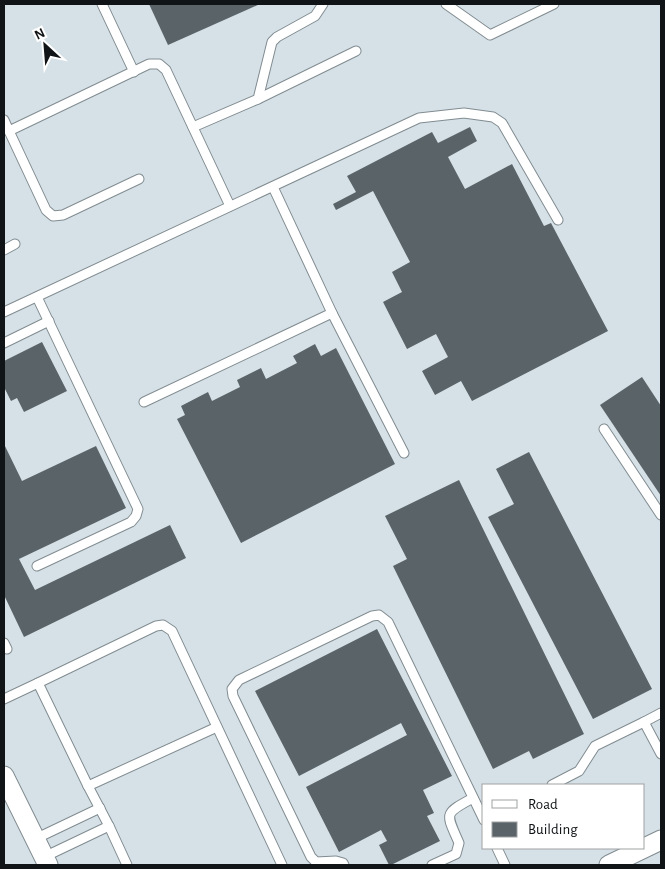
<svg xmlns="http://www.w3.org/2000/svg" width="665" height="869" font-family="'Alegreya Sans',sans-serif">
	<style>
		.building { fill: #596368 }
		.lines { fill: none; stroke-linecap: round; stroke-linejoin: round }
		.service-casing { stroke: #818c91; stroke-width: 11 }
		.minor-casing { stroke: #818c91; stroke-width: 21 }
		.service { stroke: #fff; stroke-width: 9 }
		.minor { stroke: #fff; stroke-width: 19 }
	</style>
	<rect width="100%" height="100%" fill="#d6e1e7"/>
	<!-- building -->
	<g class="building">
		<path d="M149,4h111l-92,41z"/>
		<path d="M470,127l7,14 -29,16 17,32 47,-25 32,62 7,-3 57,108 -136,70 -11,-20 -26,14 -13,-24 26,-14 -12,-23 -29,15 -24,-47 19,-10 -10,-20 18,-10 -37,-71 -37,19 -3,-6 23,-12 -9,-16 85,-44 6,11z"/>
		<path d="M42,342l25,49 -43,21 -7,-14 -6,3 -7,-14v-26z"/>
		<path d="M315,344l6,12 15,-8 59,116 -154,79 -64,-124 8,-4 -4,-9 27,-14 4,9 28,-14 -3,-7 24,-12 5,11 31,-16 -4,-7z"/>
		<path d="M642,377l19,29v90l-61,-91z"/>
		<path d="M4,444l18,37 74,-35 30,62 -107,51 16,31 135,-65 16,33 -162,79 -20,-42z"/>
		<path d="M529,452l123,237 -59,30 -105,-202 26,-13 -18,-35z"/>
		<path d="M459,480l125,254 -51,25 -4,-8 -36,18 -100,-203 14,-7 -22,-43z"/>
		<path d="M377,629l75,147 -29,14 11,23 -7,3 13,25 -49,24h-2l-10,-20 8,-4 -6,-11 -42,22 -33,-65 101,-52 -6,-12 -102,53 -44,-85z"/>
	</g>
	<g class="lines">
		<defs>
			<g id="service">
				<path d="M102,4l32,68"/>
				<path d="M446,4l44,31 64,-31"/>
				<path d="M258,99l98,-48"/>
				<path d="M4,120l5,11 140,-67h10l7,6 64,136"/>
				<path d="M193,127l65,-28 14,-57 5,-5 38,-21 8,-12"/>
				<path d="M9,131l37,79 7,6 10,-1 76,-36"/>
				<path d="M4,250l11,-6"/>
				<path d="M4,312l415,-194 45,-5 29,4 9,6 56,97"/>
				<path d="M332,313l72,140"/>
				<path d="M4,343l45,-22"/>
				<path d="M144,402l188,-89 -59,-126"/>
				<path d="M604,429l57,86"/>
				<path d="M37,566l94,-44 5,-6 2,-7 -101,-212"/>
				<path d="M4,643l3,6"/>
				<path d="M4,699l34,-16"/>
				<path d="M661,713l-17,9 17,32"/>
				<path d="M552,785l27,-14 16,-25 49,-24"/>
				<path d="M88,786l129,-59"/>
				<path d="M35,839l65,-31"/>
				<path d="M497,848l8,17"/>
				<path d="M44,857l65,-31"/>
				<path d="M127,865l-18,-39 -21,-40 -50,-103 118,-57 7,-1 9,6 110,234"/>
				<path d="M344,865l-1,-2 -7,-2 -20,1 -5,-5 -78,-161 -1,-7 7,-9 133,-64 7,-1 9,7 96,198"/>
				<path d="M432,865l24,-11 3,-11c-13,-30 -16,-29 14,-45"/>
			</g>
			<g id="minor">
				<path d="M4,776l44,89"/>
				<path d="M609,865l52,-25"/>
			</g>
		</defs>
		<!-- service casing -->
		<use href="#service" class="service-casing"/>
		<!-- minor casing -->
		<use href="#minor" class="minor-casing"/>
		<!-- service -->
		<use href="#service" class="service"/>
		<!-- minor -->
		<use href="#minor" class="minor"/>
	</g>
	<!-- border -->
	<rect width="665" height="869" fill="none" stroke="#101416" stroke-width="10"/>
	<!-- legend -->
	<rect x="482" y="784" width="162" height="65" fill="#ffffff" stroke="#9fa1a2"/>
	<rect x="492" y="800" width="25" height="8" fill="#ffffff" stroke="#9fa1a2"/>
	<text x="528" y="809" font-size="15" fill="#101416">Road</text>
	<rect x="492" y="822" width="25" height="15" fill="#596368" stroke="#9fa1a2"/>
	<text x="528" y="834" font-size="15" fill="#101416">Building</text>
	<!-- north arrow -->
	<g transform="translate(45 45) rotate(334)" stroke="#ffffff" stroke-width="4" paint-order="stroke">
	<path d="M0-4L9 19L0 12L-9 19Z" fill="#101416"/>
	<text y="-8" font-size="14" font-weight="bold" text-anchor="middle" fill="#101416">N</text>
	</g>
</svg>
